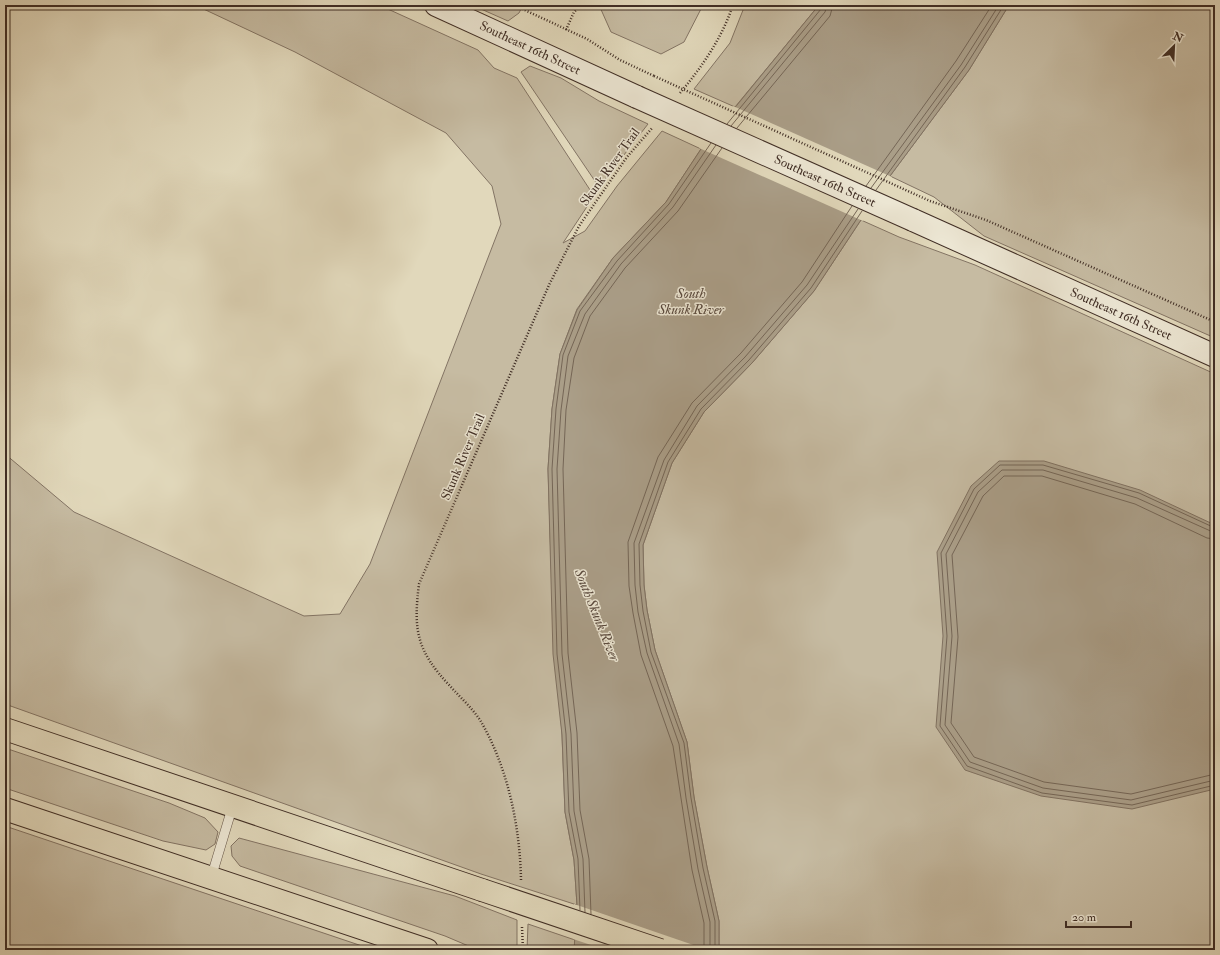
<svg xmlns="http://www.w3.org/2000/svg" width="1220" height="955" font-family="'IM FELL Double Pica',serif">
	<style>
		.green { fill: #c6bba2; stroke: #837464 }
		.water { fill: #aa9e88; stroke: #807160 }
		.pier { fill: #e1d8bb }
		.lines { fill: none; stroke-linecap: round; stroke-linejoin: round }
		.shore { stroke: #756656; stroke-width: 1 }
		.lane-casing { stroke: #68584a; stroke-width: 10 }
		.secondary-casing { stroke: #402e25; stroke-width: 24 }
		.highway-casing { stroke: #402e25; stroke-width: 24 }
		.path { stroke: #402e25; stroke-width: 2.5; stroke-dasharray: 1 2; stroke-linecap: butt }
		.lane { stroke: #ece6d3; stroke-width: 9 }
		.secondary { stroke: #ece6d3; stroke-width: 22 }
		.highway { stroke: #e1d8bb; stroke-width: 22 }
		.secondary-bridge-casing { stroke: #402e25; stroke-width: 24; stroke-linecap: butt }
		.highway-bridge-casing { stroke: #402e25; stroke-width: 24; stroke-linecap: butt }
		.path-bridge { stroke: #402e25; stroke-width: 2.5; stroke-dasharray: 1 2; stroke-linecap: butt }
		.secondary-bridge { stroke: #ece6d3; stroke-width: 22 }
		.highway-bridge { stroke: #e1d8bb; stroke-width: 22 }
		.labels { text-anchor: middle; dominant-baseline: central; stroke-width: 3; stroke-linejoin: round; paint-order: stroke }
		.street-label { font-size: 13px; fill: #402e25; stroke: #ece6d3 }
		.water-label { font-size: 14px; font-style: italic; fill: #5a4a3e; stroke: #ece6d3 }
	</style>
	<rect width="100%" height="100%" fill="#e1d8bb"/>
	<filter id="stains"><feTurbulence type="fractalNoise" baseFrequency=".005" numOctaves="4"/><feColorMatrix values="0 0 0 0 .2 0 0 0 0 .09 0 0 0 0 .02 0 0 0 .5 -.17"/></filter>
	<radialGradient id="worn" r=".72"><stop offset=".6" stop-color="#630" stop-opacity="0"/><stop offset="1" stop-color="#630" stop-opacity=".3"/></radialGradient>
	<!-- green -->
	<g class="green">
		<path d="M195,5h184l99,45 16,18 23,10 77,118 -31,47 22,-12 32,-45 45,-55 39,18 -35,53 -53,56 -36,51 -17,45 -8,55 -4,60 3,93 11,173 3,77 9,48 3,45 -96,-31 -476,-170v-250l69,58 230,104 36,-2 30,-50 131,-340 -9,-38 -46,-53 -151,-81z"/>
		<path d="M472,5h51l-4,8 -11,8z"/>
		<path d="M599,5h104l-19,37 -23,12 -50,-22z"/>
		<path d="M745,5h74l-84,102 -41,-18 36,-46z"/>
		<path d="M1009,5h206v333l-231,-102 -50,-39 -44,-21 79,-106z"/>
		<path d="M530,66l31,12 38,23 49,23 -49,63 -78,-115z"/>
		<path d="M861,220l38,17 76,28 240,109v549l-4,8 4,2v17h-496v-29l-12,-54 -13,-70 -7,-55 -32,-92 -8,-40 -3,-25 -1,-40 29,-82 32,-51 48,-49 62,-72z"/>
		<path d="M5,748l164,55 36,15 13,14 -3,12 -9,6 -43,-9 -158,-53z"/>
		<path d="M5,826l369,124h-369z"/>
		<path d="M239,838l216,58 62,24v30h-39l-33,-14 -205,-70 -8,-10 -1,-10z"/>
		<path d="M528,924l47,16 -1,10h-47z"/>
	</g>
	<!-- water -->
	<g class="water">
		<path d="M819,5h190l-40,65 -79,106 -76,115 -62,72 -48,49 -32,51 -29,82 1,40 3,25 8,40 32,92 7,55 13,70 12,54v29h-145l3,-45 -3,-45 -9,-48 -3,-77 -9,-81 -5,-185 4,-60 8,-55 17,-44 36,-52 53,-56 35,-53z"/>
		<path d="M999,461h45l96,29 75,35v264l-83,20 -91,-13 -76,-26 -29,-43 7,-91 -6,-84 34,-66z"/>
	</g>
	<!-- pier -->
	<g class="pier">
		<path d="M733,106l159,71 -29,44 -164,-73z"/>
		<path d="M574,904l134,46h-102l-33,-11z"/>
	</g>
	<g class="lines">
		<!-- shore -->
		<g class="shore">
			<path d="M727,124l94,-115 1,-4"/>
			<path d="M731,126l94,-114 2,-7"/>
			<path d="M737,128l93,-112 3,-11"/>
			<path d="M866,186l90,-125 36,-56"/>
			<path d="M871,188l90,-123 38,-60"/>
			<path d="M876,190l89,-123 39,-62"/>
			<path d="M1215,528l-76,-35 -96,-28h-43l-26,24 -33,64 6,83 -7,90 27,40 75,27 90,12 83,-20"/>
			<path d="M1215,533l-78,-35 -94,-28h-41l-24,22 -32,62 6,82 -7,89 25,37 73,26 88,12 84,-20"/>
			<path d="M1215,539l-8,-1 -72,-34 -93,-28h-38l-21,20 -31,59 6,82 -7,86 23,34 70,25 87,12 84,-20"/>
			<path d="M580,910l-2,-51 -9,-47 -3,-78 -9,-80 -5,-185 4,-60 7,-54 17,-44 37,-50 52,-57 42,-61"/>
			<path d="M585,912l-2,-53 -9,-48 -3,-77 -9,-80 -5,-185 4,-59 7,-54 17,-42 36,-50 52,-57 43,-62"/>
			<path d="M591,914l-2,-55 -9,-49 -3,-77 -9,-80 -5,-184 3,-59 8,-52 16,-42 35,-48 53,-57 44,-63"/>
			<path d="M704,950v-27l-12,-53 -19,-124 -32,-91 -8,-42 -4,-27 -1,-44 30,-85 34,-54 49,-50 61,-71 50,-76"/>
			<path d="M710,950v-28l-12,-53 -12,-71 -7,-54 -32,-91 -9,-41 -3,-27 -1,-42 30,-83 33,-54 48,-49 62,-72 51,-76"/>
			<path d="M715,950v-29l-12,-53 -12,-70 -7,-55 -33,-91 -8,-41 -3,-26 -1,-41 29,-82 33,-53 48,-49 62,-72 51,-77"/>
		</g>
		<defs>
			<path id="lane" d="M211,878l22,-73"/>
			<g id="secondary">
				<path d="M436,5l201,92"/>
				<path d="M913,220l302,136"/>
			</g>
			<g id="highway">
				<path d="M5,729l477,161"/>
				<path d="M5,809l422,141"/>
			</g>
		</defs>
		<!-- lane casing -->
		<use href="#lane" class="lane-casing"/>
		<!-- secondary casing -->
		<use href="#secondary" class="secondary-casing"/>
		<!-- highway casing -->
		<use href="#highway" class="highway-casing"/>
		<!-- path -->
		<g class="path">
			<path d="M514,5l73,34 33,21 34,16"/>
			<path d="M566,30l8,-18 8,-7"/>
			<path d="M680,93c22,-26 42,-55 53,-88"/>
			<path d="M930,201l56,19 229,102"/>
			<path d="M521,880c-1,-53 -13,-113 -41,-160 -8,-12 -20,-23 -30,-34 -33,-35 -37,-55 -31,-102l130,-299 30,-59 48,-69 26,-30"/>
			<path d="M522,927l1,23"/>
			<path d="M5,947l8,3"/>
		</g>
		<!-- lane -->
		<use href="#lane" class="lane"/>
		<!-- secondary -->
		<use href="#secondary" class="secondary"/>
		<!-- highway -->
		<use href="#highway" class="highway"/>
		<defs>
			<path id="secondary-bridge" d="M637,97l276,123"/>
			<path id="highway-bridge" d="M482,890l178,60"/>
		</defs>
		<!-- secondary-bridge casing -->
		<use href="#secondary-bridge" class="secondary-bridge-casing"/>
		<!-- highway-bridge casing -->
		<use href="#highway-bridge" class="highway-bridge-casing"/>
		<!-- path-bridge -->
		<path class="path-bridge" d="M654,76l276,125"/>
		<!-- secondary-bridge -->
		<use href="#secondary-bridge" class="secondary-bridge"/>
		<!-- highway-bridge -->
		<use href="#highway-bridge" class="highway-bridge"/>
	</g>
	<g class="labels">
		<!-- street labels -->
		<g class="street-label">
			<text transform="translate(530 48) rotate(25)">Southeast 16th Street</text>
			<text transform="translate(610 167) rotate(-54)">Skunk River Trail</text>
			<text transform="translate(825 181) rotate(24)">Southeast 16th Street</text>
			<text transform="translate(1121 314) rotate(24)">Southeast 16th Street</text>
			<text transform="translate(463 457) rotate(-67)">Skunk River Trail</text>
		</g>
		<!-- water labels -->
		<g class="water-label">
			<text x="691" y="293">South<tspan x="691" dy="16">Skunk River</tspan></text>
			<text transform="translate(597 615) rotate(68)">South Skunk River</text>
		</g>
	</g>
	<!-- margin -->
	<rect width="1220" height="955" fill="none" stroke="#e1d8bb" stroke-width="20"/>
	<rect x="6" y="6" width="1208" height="943" fill="none" stroke="#402e25" stroke-width="2"/>
	<rect x="10" y="10" width="1200" height="935" fill="none" stroke="#402e25"/>
	<!-- north arrow -->
	<g transform="translate(1174 46) rotate(24)" stroke="#ece6d3" stroke-width="3" paint-order="stroke">
	<path d="M0-3L7 15L0 10L-7 15Z" fill="#402e25"/>
	<text y="-6" font-size="11" font-weight="bold" text-anchor="middle" fill="#402e25">N</text>
	</g>
	<!-- scale -->
	<path d="M1066 921v6h65v-6" fill="none" stroke="#402e25" stroke-width="2"/>
	<text x="1072" y="921" font-size="12" fill="#402e25" stroke="#ece6d3" stroke-width="3" paint-order="stroke">20 m</text>
	<rect width="100%" height="100%" filter="url(#stains)"/>
	<rect width="100%" height="100%" fill="url(#worn)"/>
</svg>
